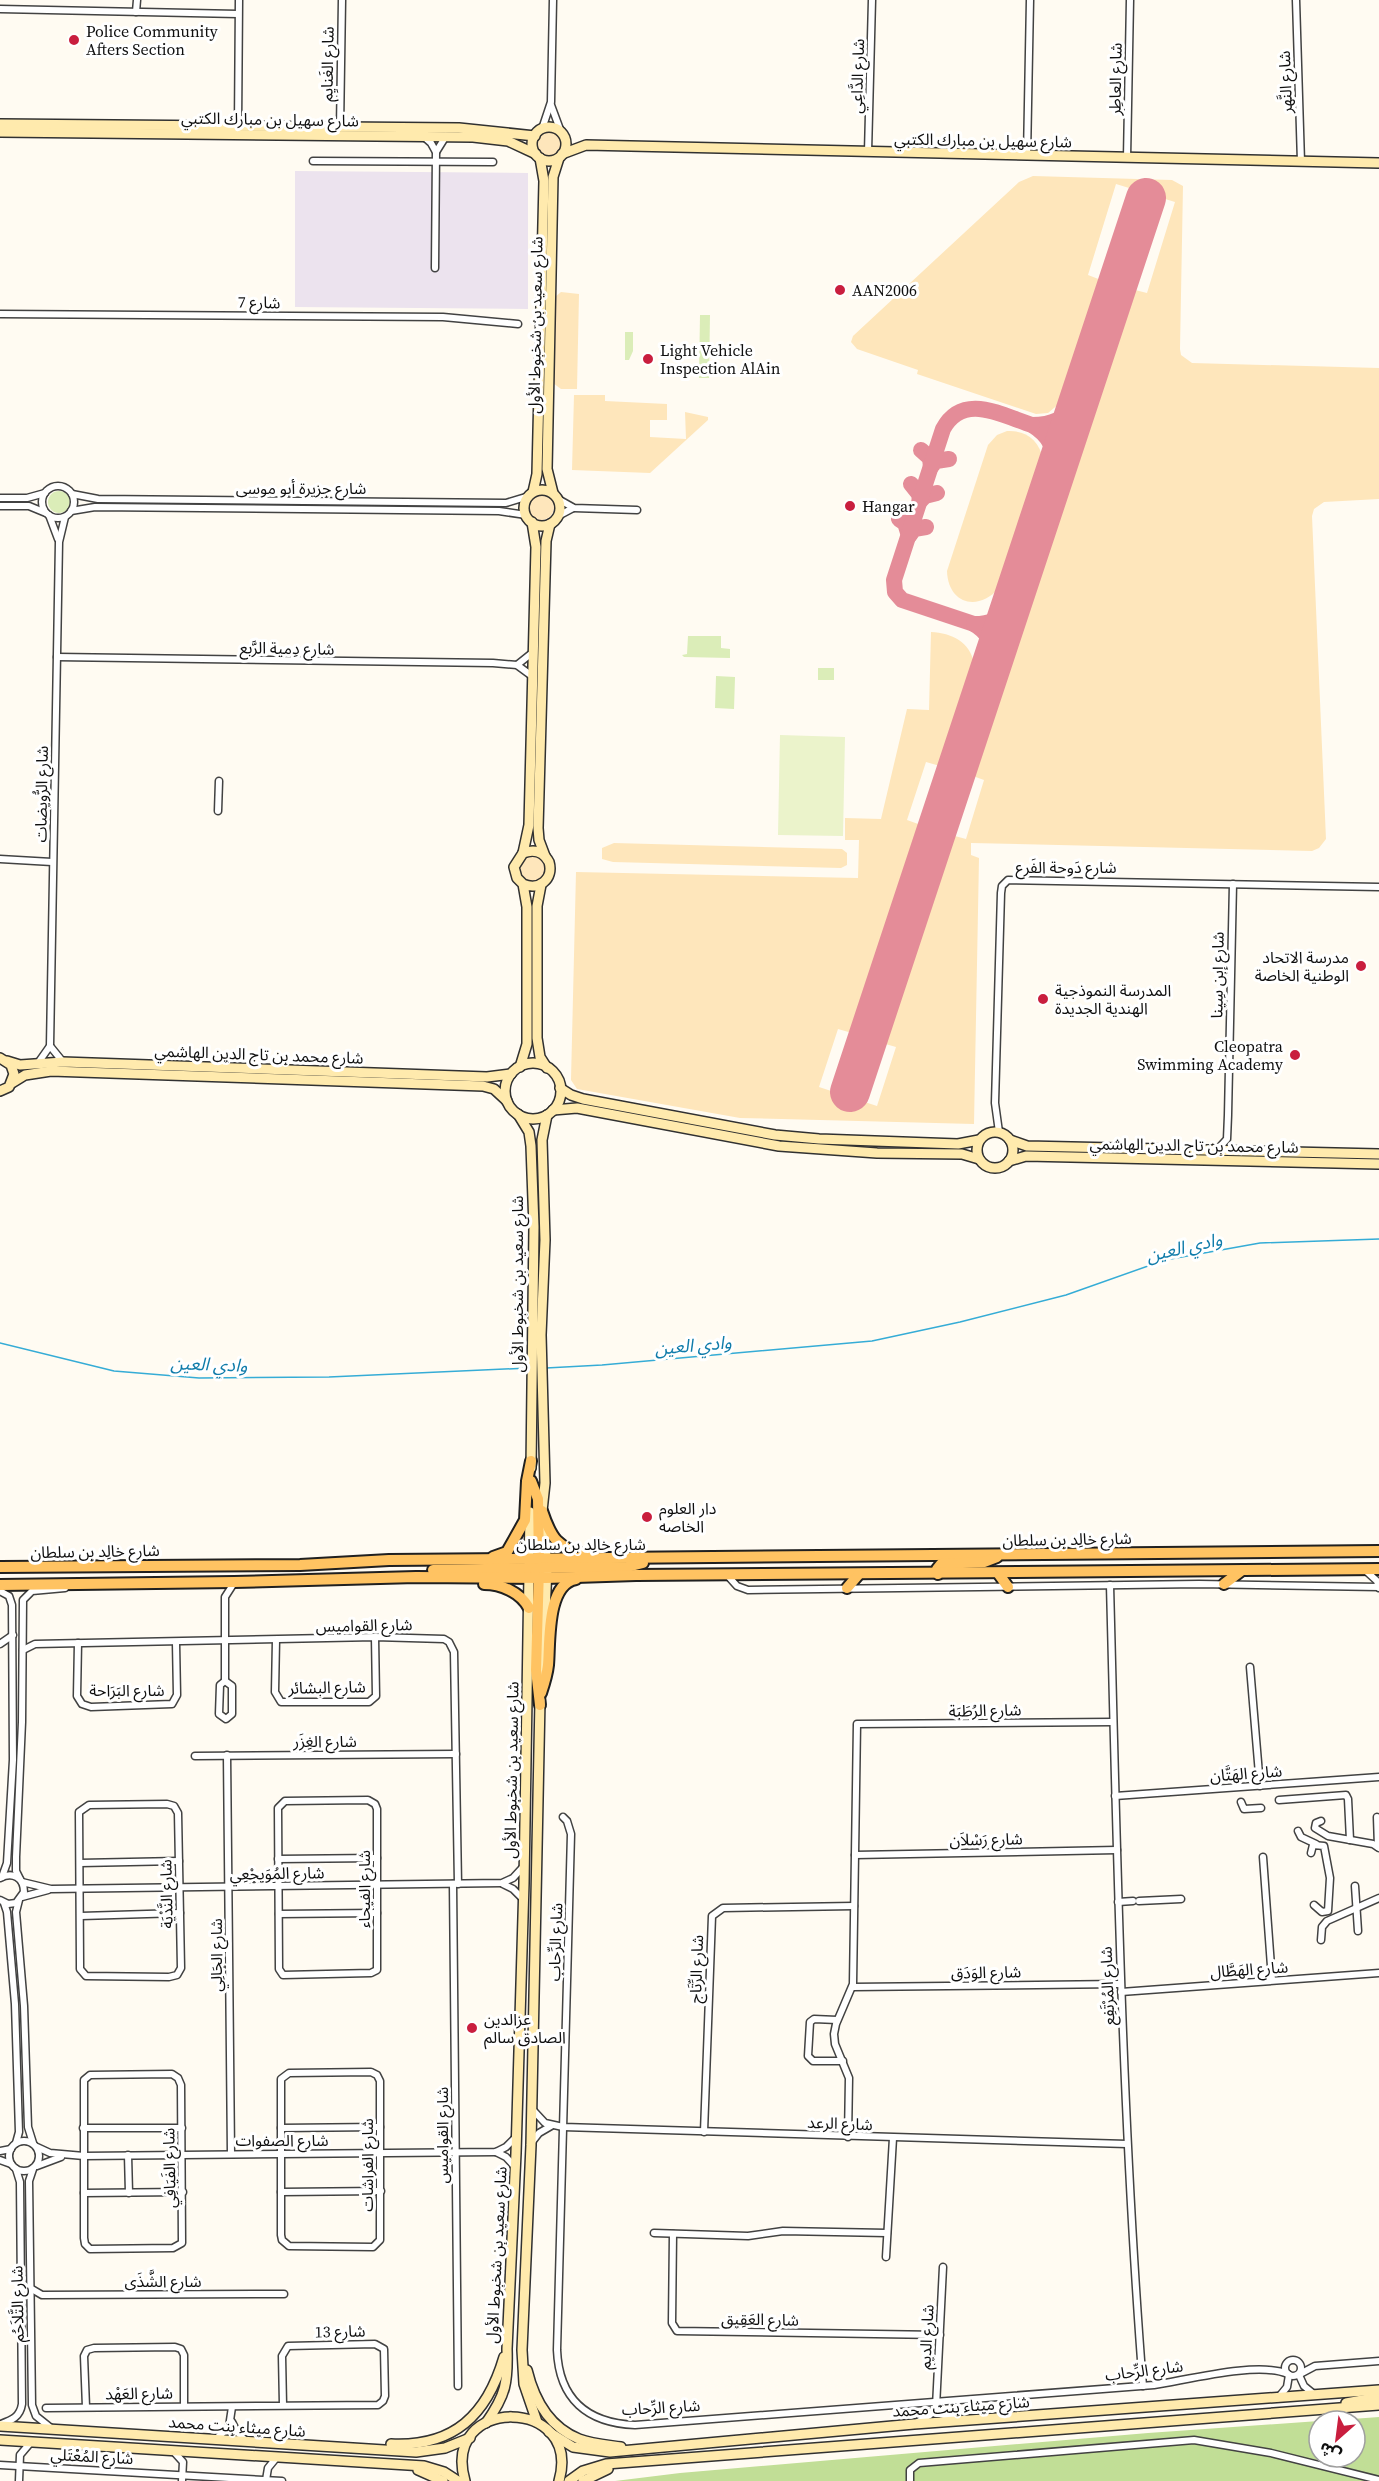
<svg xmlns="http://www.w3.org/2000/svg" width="1379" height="2481" font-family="'Source Serif 4','Noto Sans Arabic',serif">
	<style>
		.industrial { fill: #ece3ee }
		.green { fill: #dbedb8 }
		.forest { fill: #c1de96 }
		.sand { fill: #fee6bb }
		.pitch { fill: #ebf3cb }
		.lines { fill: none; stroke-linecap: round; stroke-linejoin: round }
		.stream { stroke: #35acd6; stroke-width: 1.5 }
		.taxiway { stroke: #e48c98; stroke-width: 16 }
		.runway { stroke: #e48c98; stroke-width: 40 }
		.street-casing { stroke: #424242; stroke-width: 9 }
		.secondary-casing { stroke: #313131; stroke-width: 12 }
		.primary-casing { stroke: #202020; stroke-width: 14 }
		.street { stroke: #fff; stroke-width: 6 }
		.secondary { stroke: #ffeaad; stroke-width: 9 }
		.primary { stroke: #ffc362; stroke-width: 10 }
		.poi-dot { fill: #c91e3e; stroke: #fff; stroke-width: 2 }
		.labels { text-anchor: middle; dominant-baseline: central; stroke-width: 6; stroke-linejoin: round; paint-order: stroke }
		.poi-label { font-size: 16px; fill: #0f0f0f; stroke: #fff; text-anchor: start }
		.street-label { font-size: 16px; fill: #0f0f0f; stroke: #fff }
		.water-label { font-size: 18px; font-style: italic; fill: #107caa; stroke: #fff }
	</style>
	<rect width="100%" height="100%" fill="#fffbf2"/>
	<!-- industrial -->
	<path class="industrial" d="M295,171l233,2v136l-233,-2z"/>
	<!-- green -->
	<g class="green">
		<path d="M700,315h10l-1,63h-10z"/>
		<path d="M625,332h8v19l-4,9h-4z"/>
		<circle cx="59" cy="502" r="11"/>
		<path d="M688,636h33v12l9,1v9l-46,-1 -2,-2 5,-1z"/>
		<rect x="818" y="668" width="16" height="12"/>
		<path d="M716,676l19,1 -1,32 -19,-1z"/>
	</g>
	<!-- forest -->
	<path class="forest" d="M1379,2417v64h-764l65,-8 468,-40 171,-12v36h36v-36h-30z"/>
	<!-- sand -->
	<g class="sand">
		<circle cx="550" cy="144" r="13"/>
		<path d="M1033,176l139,4 11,6 -3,163 1,6 11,8 187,5v131l-55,3 -10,7 -2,7 14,323 -7,9 -7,3 -341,-8v12l8,3 -5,266 -234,-6 -163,-29 -6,-9 5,-208 282,6 1,-38h-14v-22l36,1 26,-110 22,1 2,-78c21,1 39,10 43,31l-34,103 -14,-4 -19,58 14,5 -69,208 -14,-4 -19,58 58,19 19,-59 -14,-4 69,-208 15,4 18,-59 -14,-5 161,-486 16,4 28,-91 -59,-18 -28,91 13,5 -41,123 -12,10 -12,1 -119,-40 1,-4 -61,-21 -6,-7 2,-6 166,-154z"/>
		<path d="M561,292l18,2 -2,95h-16l-8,-6 2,-86z"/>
		<path d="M574,395h31v6l62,3v16h-17v17l36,2 -1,-27 23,5v3l-58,53 -78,-3z"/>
		<path d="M1007,431c19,-1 32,9 36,28l-44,129c-21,24 -51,16 -52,-17l41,-126 9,-10z"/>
		<circle cx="541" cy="507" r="13"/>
		<path d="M614,843l228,6 5,4v12l-6,3 -228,-6 -11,-3v-11z"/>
		<circle cx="532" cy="869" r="13"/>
	</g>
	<!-- pitch -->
	<path class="pitch" d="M780,735l65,2 -2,99 -65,-1z"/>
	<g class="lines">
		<!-- stream -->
		<g class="stream">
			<path d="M0,1343l114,28 85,7 130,-1 200,-9"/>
			<path d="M546,1368l56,-3 270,-24 88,-19 106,-27 99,-35 95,-17 119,-4"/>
		</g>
		<!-- taxiway -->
		<g class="taxiway">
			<path d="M921,450l9,8 1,9 5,-6 13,-2"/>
			<path d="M1055,471c1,-22 -5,-35 -23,-46 21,0 32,-6 46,-22"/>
			<path d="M911,484l8,10 1,7 5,-5 12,-3"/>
			<path d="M899,519l6,4 4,13 5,-7 12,-2"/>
			<path d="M974,624l-72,-24 -7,-8 -1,-12 49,-151c20,-37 58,-14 89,-4"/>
			<path d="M993,659c0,-16 -5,-27 -19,-35 17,0 27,-5 37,-19"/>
		</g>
		<!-- runway -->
		<path class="runway" d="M850,1092l296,-894"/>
		<defs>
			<g id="street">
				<path d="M1296,0l5,162"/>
				<path d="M0,9l238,5"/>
				<path d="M136,12l1,-12"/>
				<path d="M551,105l10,27"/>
				<path d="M238,126l1,-126"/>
				<path d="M340,128l2,-128"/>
				<path d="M542,129l9,-27 2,-102"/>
				<path d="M423,136l8,7 5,9 -1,116"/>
				<path d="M436,152l10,-16"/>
				<path d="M868,152l4,-152"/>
				<path d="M1027,156l3,-156"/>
				<path d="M1127,158l3,-158"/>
				<path d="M313,161l180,1"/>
				<path d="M0,314l443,3 75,7"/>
				<circle cx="58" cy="502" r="16"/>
				<path d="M72,494l26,5 408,4 23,-7"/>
				<path d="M0,498h27l18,-5"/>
				<path d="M558,499l16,9 63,2"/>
				<path d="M0,506h29l17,7"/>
				<path d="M71,511l24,-4 404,4 27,4"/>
				<path d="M49,515l9,24"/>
				<path d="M558,516l15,-8"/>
				<path d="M57,657l436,6 24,2 15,11"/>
				<path d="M517,665l15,-12"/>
				<path d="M218,811l1,-30"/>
				<path d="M0,859l52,3"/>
				<path d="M50,1046l13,16"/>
				<path d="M38,1063l12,-17 9,-504 6,-25"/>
				<path d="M999,1132l-4,-29 6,-210 1,-7 6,-6 371,7"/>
				<path d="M1217,1150l10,-11 1,-24 5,-231"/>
				<path d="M1365,1570l12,11 2,7"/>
				<path d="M728,1576l9,10 11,4 451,-6 180,3"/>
				<path d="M1110,1585c7,267 12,534 33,801"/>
				<path d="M0,1591l9,5 3,9 1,155 -6,103 -5,14"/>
				<path d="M276,1640l-1,52 6,10h88l7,-6 -1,-59"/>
				<path d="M78,1643l-1,53 5,8 9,3 81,-3 5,-9 -1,-52"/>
				<path d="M0,1644l13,-9"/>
				<path d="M23,1650l12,-6 340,-7 69,2 5,3 5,10 4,232"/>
				<path d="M1250,1667l10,119"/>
				<path d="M225,1681v-84l9,-14"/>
				<path d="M225,1681l7,5v28l-6,5 -7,-5 1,-29z"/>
				<path d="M227,1755l4,399"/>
				<path d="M195,1756l261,-2"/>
				<path d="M1115,1796l264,-19"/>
				<path d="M368,1800l7,4 2,5v161l-6,3 -88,2 -4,-6 -1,-161 7,-7z"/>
				<path d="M1279,1800l67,-5 2,4 2,41"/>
				<path d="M1241,1802l3,7 17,-1"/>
				<path d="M167,1804l7,2 4,7 3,155 -4,7 -8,2 -83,-1 -6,-7v-5l-1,-152 10,-7z"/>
				<path d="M563,1817l4,4 4,13 -14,516c2,49 30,73 78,75l519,-40c33,-5 104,-24 134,-11"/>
				<path d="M1377,1817l1,30"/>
				<path d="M1321,1821l-5,2 -1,5 13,8 45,8 6,4"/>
				<path d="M1298,1831l3,6 15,7"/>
				<path d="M1311,1853l2,-8 11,1 6,32 -2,33 -6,1 -8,-7"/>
				<path d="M855,1855l262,-5"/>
				<path d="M1263,1857l9,123"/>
				<path d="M278,1859l99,-1"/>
				<path d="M80,1863l99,-2"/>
				<path d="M20,1879l-4,-8v-14l6,-135 1,-122 9,-9 33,-3"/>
				<path d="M22,1882l29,7 451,-6 11,-5 11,-12"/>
				<path d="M453,1884l5,502"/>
				<path d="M503,1884l10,5 10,10"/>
				<path d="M1355,1886l3,45"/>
				<path d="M22,1897l26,-7"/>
				<path d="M0,1900l8,4 8,-1 8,-11c0,-14 -11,-21 -24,-14"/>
				<path d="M19,1900l-3,12 8,94 4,121 5,16"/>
				<path d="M1139,1901l42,-2"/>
				<path d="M1118,1902l15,-1"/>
				<path d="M4,1903l3,9 8,92 4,128 -3,11"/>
				<path d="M279,1914l98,-1"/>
				<path d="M81,1916l99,-3"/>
				<path d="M1321,1940l1,-13 5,-6 52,-23"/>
				<path d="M853,1987l267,-3"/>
				<path d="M1121,1992l258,-19"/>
				<path d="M837,2020l-23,-1 -4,3 -2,34 5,5h30"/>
				<path d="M371,2072l6,3 3,6v159l-7,7 -84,-1 -7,-6 -1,-5v-156l8,-6z"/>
				<path d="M172,2074l6,4 3,7 1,158 -9,5 -83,1 -5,-5 -1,-6v-158l6,-5z"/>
				<path d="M532,2109l13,14 18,4 564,17"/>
				<path d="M83,2128h99"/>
				<path d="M281,2128l99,-1"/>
				<path d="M704,2132l8,-216 11,-8 131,-2"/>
				<path d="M848,2137l1,-59 -14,-34 -1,-10 2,-10 17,-40 4,-260 256,-2"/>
				<circle cx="24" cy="2156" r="15"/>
				<path d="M532,2142l7,-9 12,-7"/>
				<path d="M37,2147l13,6 34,3 412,-4 10,-5 9,-9"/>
				<path d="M0,2151l11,-2"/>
				<path d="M496,2152l10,5 10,11"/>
				<path d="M128,2155l1,38"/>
				<path d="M0,2160l11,4"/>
				<path d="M37,2166l24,-9"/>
				<path d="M33,2169l-4,12 3,224 4,11 15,12"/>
				<path d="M281,2192l100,-1"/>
				<path d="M84,2193l99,-1"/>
				<path d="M654,2233l94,3 35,-5 104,2"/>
				<path d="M673,2234l-1,89 5,8 263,4"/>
				<path d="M886,2257l7,-119"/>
				<path d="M30,2288l12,7 242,-1"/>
				<circle cx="1293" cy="2368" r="8"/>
				<path d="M1300,2374l15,-8 64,-5"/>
				<path d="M1299,2375l5,11 11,9"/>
				<path d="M1278,2398l9,-11 2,-12"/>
				<path d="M86,2407l-2,-51 3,-6 7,-2 81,-1 6,2 3,6v51"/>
				<path d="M936,2407l4,7 12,3 5,4"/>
				<path d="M46,2408l332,-3 5,-4 2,-5 -1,-47 -9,-5 -87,2 -6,10 1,49"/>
				<path d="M232,2422l5,10 8,8"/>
				<path d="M1,2424c11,-4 19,-7 21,-20l-2,-222 -4,-13"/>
				<path d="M914,2424l16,-9 6,-8 7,-140"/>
				<path d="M216,2439l13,-12 3,-20"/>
				<path d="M174,2452l9,10 -1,19"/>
				<path d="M0,2465l282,16"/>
				<path d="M266,2480l2,-12 9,-11"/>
				<path d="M19,2481l1,-26 11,-13"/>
				<path d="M910,2481v-11l9,-7 275,-23 77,13 108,27"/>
			</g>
			<g id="secondary">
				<path d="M0,124l459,4 76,8"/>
				<circle cx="549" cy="144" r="17"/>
				<path d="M0,132l473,5 35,4 28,13"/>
				<path d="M562,154l24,-9 793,18"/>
				<circle cx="542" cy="508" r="18"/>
				<path d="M533,492l4,-18 7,-293 -4,-23"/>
				<path d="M553,493l-6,-24 6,-292 6,-19"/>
				<path d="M523,853l6,-28 7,-278 -4,-25"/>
				<path d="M545,856l-6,-16 -1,-12 8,-287 4,-17"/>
				<path d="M541,885l-4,21v132l3,19 7,11"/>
				<path d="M0,1058l11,7 3,9 -5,13 -9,4"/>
				<path d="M7,1061l13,4 43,-3 424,15 24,-3"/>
				<circle cx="533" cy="1091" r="28"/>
				<path d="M520,1067l7,-23v-137l-4,-23 -6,-6 -3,-11 9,-14c11,-4 20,-2 26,9 5,17 -10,29 -26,22"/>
				<path d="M12,1083l13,-8 26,-4 432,15 11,3 13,12"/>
				<path d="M560,1088l11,7 12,4 192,36 44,4 139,5 21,-4"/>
				<path d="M553,1110l24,-2 202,38 98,7 85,1 17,5"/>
				<path d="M518,1114l11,18 2,14 3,81 -3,241"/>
				<circle cx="995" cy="1150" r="18"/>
				<path d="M1010,1140l17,6 352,8"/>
				<path d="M1009,1161l17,-5 353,8"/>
				<path d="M542,1681l5,-113 -5,-57 3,-28 -4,-148 4,-95 -3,-100 5,-25"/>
				<path d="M527,2370c7,29 22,57 52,69 13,5 28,6 42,8"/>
				<path d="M1346,2403l33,-6"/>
				<path d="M537,2422l-13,-38 -2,-34 9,-205 9,-445"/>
				<path d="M486,2423c20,-28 22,-41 21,-74l9,-196 8,-270 6,-371"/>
				<path d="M0,2426l416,26 29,-4 25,-10"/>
				<path d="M549,2432l24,15 37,5 304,-28 465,-34"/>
				<path d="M0,2440l424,26 20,6 14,9"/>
				<path d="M391,2444c63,3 96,-29 113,-87"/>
				<path d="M418,2470l25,11"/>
				<path d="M465,2481c-25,-86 118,-85 94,0"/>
				<path d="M569,2481l14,-10 23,-7 773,-59"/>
				<path d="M583,2481l25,-12"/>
			</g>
			<g id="primary">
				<path d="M531,1481l7,18 1,66"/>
				<path d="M542,1511c9,27 15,37 45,44"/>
				<path d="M493,1557l14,-5 18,-32 2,-39 4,-20"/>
				<path d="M529,1560l10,8 -3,102 4,35"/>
				<path d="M0,1567l300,-2 89,-5 990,-9"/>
				<path d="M433,1570l107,-2"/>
				<path d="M535,1572l4,-4 88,-1 16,-4"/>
				<path d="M998,1573l10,14"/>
				<path d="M938,1574l-1,-5 4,-5 43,-2 13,-5"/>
				<path d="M484,1584c17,0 36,8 45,24"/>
				<path d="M1224,1584l17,-13"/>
				<path d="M0,1585l234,-3 182,-5 130,1 90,-3 743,-6"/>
				<path d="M847,1588l12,-14"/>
				<path d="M541,1693c3,-9 6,-18 7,-28 2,-21 -2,-81 28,-86"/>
			</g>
		</defs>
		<!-- street casing -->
		<use href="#street" class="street-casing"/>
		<!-- secondary casing -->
		<use href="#secondary" class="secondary-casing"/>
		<!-- primary casing -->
		<use href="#primary" class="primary-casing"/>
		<!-- street -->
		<use href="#street" class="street"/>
		<!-- secondary -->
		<use href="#secondary" class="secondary"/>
		<!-- primary -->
		<use href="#primary" class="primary"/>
	</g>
	<!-- markers -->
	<g class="poi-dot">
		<circle cx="74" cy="40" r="6"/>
		<circle cx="840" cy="290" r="6"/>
		<circle cx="648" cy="359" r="6"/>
		<circle cx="850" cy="506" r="6"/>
		<circle cx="1361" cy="966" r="6"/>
		<circle cx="1043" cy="999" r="6"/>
		<circle cx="1295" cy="1055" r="6"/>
		<circle cx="647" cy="1517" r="6"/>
		<circle cx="472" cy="2028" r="6"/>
	</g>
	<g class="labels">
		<!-- poi labels -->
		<g class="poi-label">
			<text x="86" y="31">Police Community<tspan x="86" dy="18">Afters Section</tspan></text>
			<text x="852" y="290">AAN2006</text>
			<text x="660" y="350">Light Vehicle<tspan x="660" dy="18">Inspection AlAin</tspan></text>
			<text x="862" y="506">Hangar</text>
			<text x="1349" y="957" text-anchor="end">مدرسة الاتحاد<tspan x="1349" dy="18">الوطنية الخاصة</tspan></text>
			<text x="1055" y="990">المدرسة النموذجية<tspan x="1055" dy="18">الهندية الجديدة</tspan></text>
			<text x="1283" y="1046" text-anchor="end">Cleopatra<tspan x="1283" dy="18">Swimming Academy</tspan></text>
			<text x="659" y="1508">دار العلوم<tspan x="659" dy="18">الخاصه</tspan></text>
			<text x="484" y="2019">عزالدين<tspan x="484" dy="18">الصادق سالم</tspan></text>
		</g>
		<!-- street labels -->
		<g class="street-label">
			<text transform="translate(327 64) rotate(-89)">شارع الغَنايِم</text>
			<text transform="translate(857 76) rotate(-88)">شارع الدَّاعِي</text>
			<text transform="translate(1115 79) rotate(-89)">شارع العاطِر</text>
			<text transform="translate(1285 82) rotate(-92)">شارع النَّهر</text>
			<text transform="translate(270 119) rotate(1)">شارع سهيل بن مبارك الكتبي</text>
			<text transform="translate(983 140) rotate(1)">شارع سهيل بن مبارك الكتبي</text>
			<text transform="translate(259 302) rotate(1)">شارع 7</text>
			<text transform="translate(535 325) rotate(-89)">شارع سعيد بن شخبوط الأول</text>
			<text x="301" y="488">شارع جزيرة أبو موسى</text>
			<text transform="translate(287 648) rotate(1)">شارع دِمية الرَّبع</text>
			<text transform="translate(41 794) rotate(-89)">شارع الرُّويضات</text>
			<text x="1066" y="867">شارع دَوحة الفَرع</text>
			<text transform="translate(1217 975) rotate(-89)">شارع إبن سِينا</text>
			<text transform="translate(259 1054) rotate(2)">شارع محمد بن تاج الدين الهاشمي</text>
			<text transform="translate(1194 1145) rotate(1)">شارع محمد بن تاج الدين الهاشمي</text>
			<text transform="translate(517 1284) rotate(-90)">شارع سعيد بن شخبوط الأول</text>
			<text transform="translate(1067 1539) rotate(-1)">شارع خالِد بن سلطان</text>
			<text x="581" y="1544">شارع خالِد بن سلطان</text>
			<text transform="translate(95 1551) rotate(-1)">شارع خالِد بن سلطان</text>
			<text transform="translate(364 1625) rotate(-1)">شارع القواميس</text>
			<text transform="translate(327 1687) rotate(-1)">شارع البشائر</text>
			<text x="127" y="1690">شارع البَرَاحة</text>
			<text transform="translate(985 1710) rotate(-1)">شارع الرُطَبَة</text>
			<text x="325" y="1741">شارع الغِزَر</text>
			<text transform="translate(511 1770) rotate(-89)">شارع سعيد بن شخبوط الأول</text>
			<text transform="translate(1246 1773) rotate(-4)">شارع الهَتَّان</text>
			<text transform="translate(986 1839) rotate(-1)">شارع رَسْلاَن</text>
			<text transform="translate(277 1873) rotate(-1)">شارع المُوَيجْعِي</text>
			<text transform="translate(364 1889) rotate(-90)">شارع الفيحاء</text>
			<text transform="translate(166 1894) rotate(-91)">شارع النَّدْيَة</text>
			<text transform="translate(555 1942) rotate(-88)">شارع الرِّحاب</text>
			<text transform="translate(216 1955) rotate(-90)">شارع الجَالِي</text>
			<text transform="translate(696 1969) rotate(-88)">شارع الرِّتَاج</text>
			<text transform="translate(1249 1969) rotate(-4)">شارع الهَطَّال</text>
			<text transform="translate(986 1972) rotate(-1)">شارع الوَدَق</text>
			<text transform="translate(1107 1986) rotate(-92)">شارع المُرْتَفِع</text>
			<text transform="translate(840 2123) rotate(2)">شارع الرعد</text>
			<text transform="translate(442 2135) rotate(-90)">شارع القواميس</text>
			<text x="282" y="2140">شارع الصفوات</text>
			<text transform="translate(367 2165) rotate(-90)">شارع الفراشات</text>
			<text transform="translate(169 2168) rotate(-91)">شارع الفَيَافِي</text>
			<text transform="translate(496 2255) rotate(-87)">شارع سعيد بن شخبوط الأول</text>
			<text x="163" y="2281">شارع الشَّذَى</text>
			<text transform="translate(17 2304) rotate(-91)">شارع التَّلاَحُم</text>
			<text transform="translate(760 2319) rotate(1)">شارع العَقِيق</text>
			<text transform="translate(340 2331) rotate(-1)">شارع 13</text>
			<text transform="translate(926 2337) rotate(-87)">شارع الديم</text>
			<text transform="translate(1144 2370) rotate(-7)">شارع الرِّحاب</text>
			<text transform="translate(139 2393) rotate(-1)">شارع العَهْد</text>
			<text transform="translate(961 2406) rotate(-4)">شارع ميثاء بنت محمد</text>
			<text transform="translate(661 2407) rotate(-3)">شارع الرِّحاب</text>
			<text transform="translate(237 2426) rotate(4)">شارع ميثاء بنت محمد</text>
			<text transform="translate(92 2456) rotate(3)">شارع المُعْتَلي</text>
		</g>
		<!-- water labels -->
		<g class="water-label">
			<text transform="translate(1184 1247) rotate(-13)">وادي العين</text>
			<text transform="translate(693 1345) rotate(-5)">وادي العين</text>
			<text transform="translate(209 1364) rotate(2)">وادي العين</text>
		</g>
	</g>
	<!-- north arrow -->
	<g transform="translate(1337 2439) rotate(208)"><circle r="28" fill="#ffffff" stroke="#9f9f9f" stroke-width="1.5"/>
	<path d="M0-4.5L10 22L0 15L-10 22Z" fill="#c91e3e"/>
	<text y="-9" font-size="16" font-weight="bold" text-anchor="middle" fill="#0f0f0f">ش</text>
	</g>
</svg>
